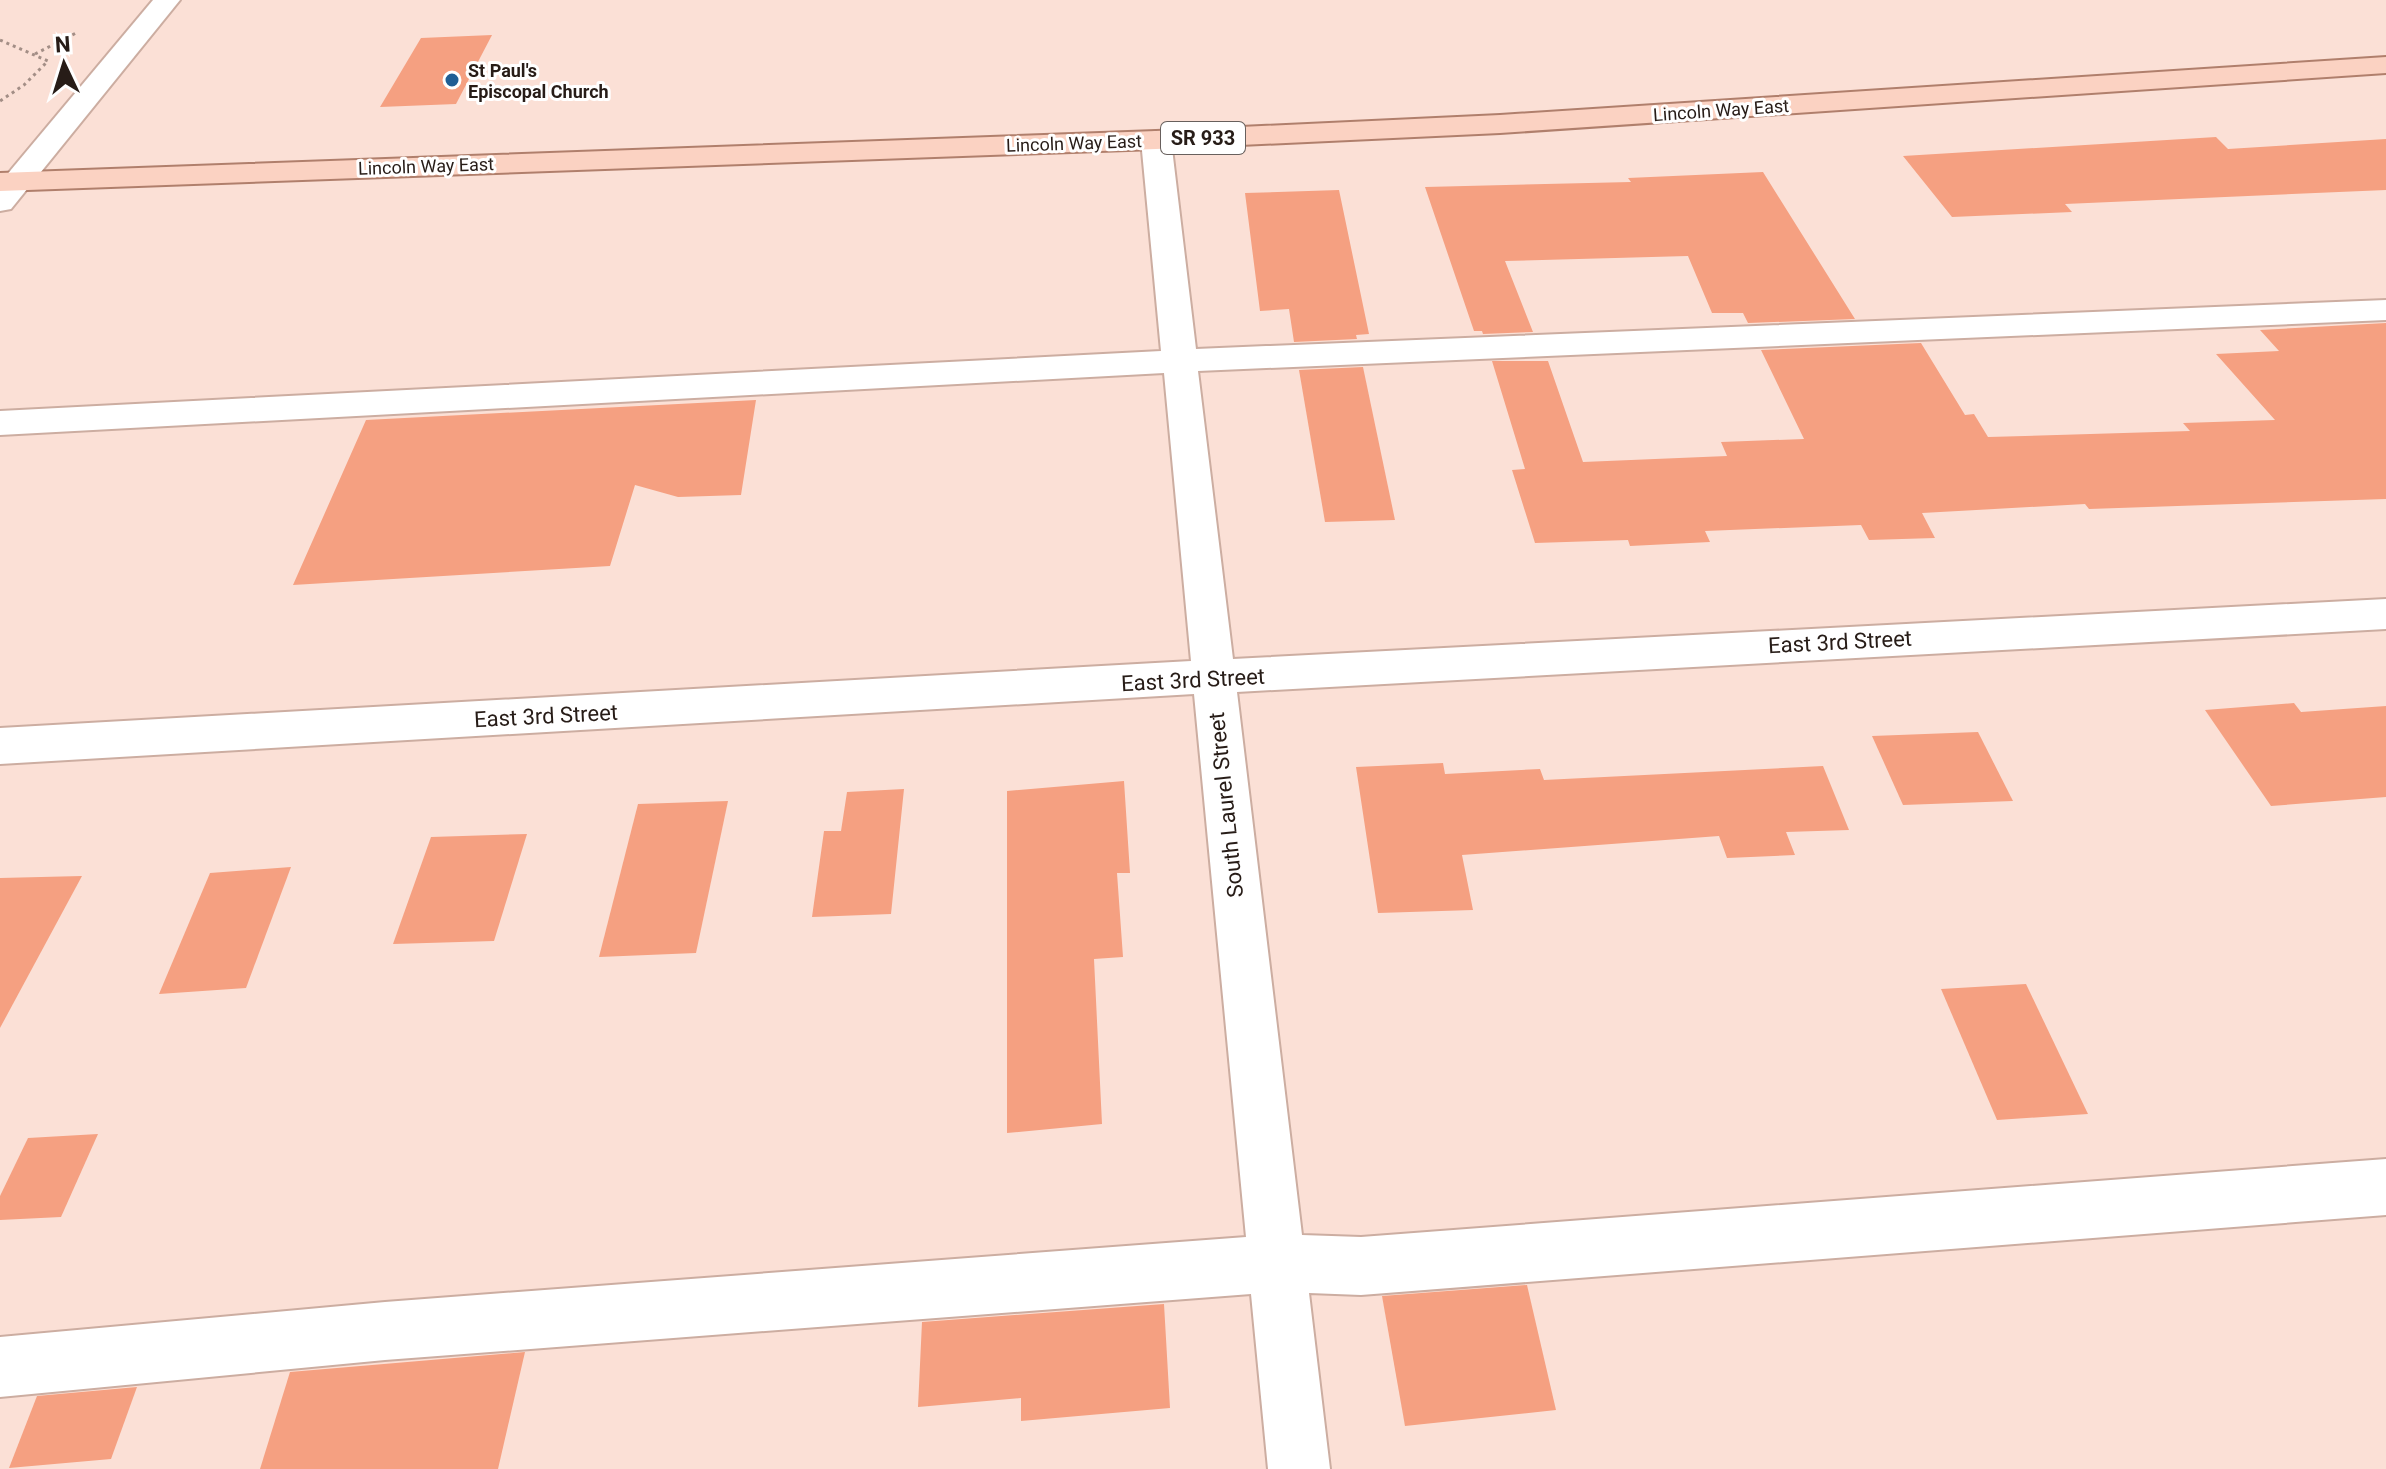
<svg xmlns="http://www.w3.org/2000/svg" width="2386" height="1469" font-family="Roboto,sans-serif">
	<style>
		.building { fill: #f5a081 }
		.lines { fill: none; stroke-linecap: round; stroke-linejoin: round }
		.minor-casing { stroke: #ccada1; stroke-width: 4 }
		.major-casing { stroke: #b07f6c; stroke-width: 4 }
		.path { stroke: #a38e86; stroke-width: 3; stroke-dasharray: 3 4; stroke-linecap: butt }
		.minor { fill: #fff; fill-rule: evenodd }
		.major { fill: #fbd2c2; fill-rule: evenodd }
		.poi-dot { fill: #205e94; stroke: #fff; stroke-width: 3 }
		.labels { text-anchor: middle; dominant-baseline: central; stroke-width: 6; stroke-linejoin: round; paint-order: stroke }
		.far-poi-label { font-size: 18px; font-weight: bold; fill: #271c17; stroke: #fff; text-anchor: start }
		.far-street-label { font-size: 18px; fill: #271c17; stroke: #fff }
		.shield { fill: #fff; stroke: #68605d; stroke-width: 2 }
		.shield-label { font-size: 20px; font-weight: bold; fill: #271c17 }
		.street-label { font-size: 22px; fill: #271c17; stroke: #fff }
	</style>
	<rect width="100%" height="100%" fill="#fbe0d6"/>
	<!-- building -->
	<g class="building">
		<path d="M492,35l-36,69 -76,3 41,-69z"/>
		<path d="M2216,137l12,12 158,-10v51l-321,14 7,8 -120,5 -49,-61z"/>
		<path d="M1763,172l92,147 -107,4 -5,-10h-31l-24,-57 -183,5 28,71 -50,2 -1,-3h-8l-49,-144 206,-5 -3,-4z"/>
		<path d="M1339,190l30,144 -13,1 1,4 -63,3 -5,-33 -29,2 -15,-118z"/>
		<path d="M2386,323v176l-297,10 -4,-5 -163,9 13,25 -66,2 -8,-15 -156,6 5,11 -80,4 -2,-6 -93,3 -23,-73 13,-1 -33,-108h56l35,101 144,-6 -6,-14 83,-3 -43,-89 160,-7 44,72 9,-1 14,23 202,-6 -7,-8 92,-3 -59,-66 63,-3 -19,-21z"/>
		<path d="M1363,367l32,153 -70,2 -26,-152z"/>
		<path d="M756,400l-15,95 -63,2 -43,-12 -25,81 -317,19 73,-165z"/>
		<path d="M2294,703l7,9 85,-6v91l-115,9 -66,-96z"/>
		<path d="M1978,732l35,69 -110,4 -31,-69z"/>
		<path d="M1443,763l2,11 95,-5 4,11 279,-14 26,64 -63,2 9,23 -68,3 -8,-22 -257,19 11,55 -95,3 -22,-146z"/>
		<path d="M1124,781l6,92h-13l6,84 -29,2 8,165 -95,9v-342z"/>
		<path d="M904,789l-13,125 -79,3 12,-86h17l6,-39z"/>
		<path d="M728,801l-32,152 -97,4 39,-153z"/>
		<path d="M527,834l-33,107 -101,3 38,-107z"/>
		<path d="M291,867l-45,121 -87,6 51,-121z"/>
		<path d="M82,876l-82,152v-150z"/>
		<path d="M2026,984l62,130 -91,6 -56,-131z"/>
		<path d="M98,1134l-37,83 -61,3v-24l28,-58z"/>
		<path d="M1527,1285l29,125 -151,16 -23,-130z"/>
		<path d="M1164,1304l6,104 -149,13v-23l-103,9 4,-85z"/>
		<path d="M525,1352l-27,117h-238l30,-97z"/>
		<path d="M137,1387l-26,72 -102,9 28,-72z"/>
	</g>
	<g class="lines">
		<defs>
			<g id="minor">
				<path d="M153,0h27l-169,209 -11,2v-28z"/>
				<path d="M1156,131l10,3 5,6 25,209 1190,-49v20l-1188,51 35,288 1153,-60v30l-1149,63 65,543 59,2 1025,-78v56l-1025,80 -52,-2 21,176h-62l-17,-175 -866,66 -385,37v-60l385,-35 861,-65 -52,-543 -1194,70v-36l1191,-67 -27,-288 -1164,62v-24l1161,-60 -20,-211 5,-6z"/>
			</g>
			<path id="major" d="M2386,57v16l-886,60 -344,16 -1156,42v-18l1156,-42 344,-16z"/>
		</defs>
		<!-- minor casing -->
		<use href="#minor" class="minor-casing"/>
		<!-- major casing -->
		<use href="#major" class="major-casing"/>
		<!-- path -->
		<g class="path">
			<path d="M0,40l48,21 -24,24 -24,16"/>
			<path d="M35,54l41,-21"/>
		</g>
		<!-- minor -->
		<use href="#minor" class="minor"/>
		<!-- major -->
		<use href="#major" class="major"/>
	</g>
	<!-- markers -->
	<circle class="poi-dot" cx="452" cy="80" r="8"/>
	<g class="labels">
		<!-- far-poi labels -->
		<g class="far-poi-label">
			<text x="468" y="70">St Paul's<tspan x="468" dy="21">Episcopal Church</tspan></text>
		</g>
		<!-- far-street labels -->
		<g class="far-street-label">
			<text transform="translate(1721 110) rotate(-4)">Lincoln Way East</text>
			<text transform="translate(1074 143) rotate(-2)">Lincoln Way East</text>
			<text transform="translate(426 166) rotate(-2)">Lincoln Way East</text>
		</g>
		<!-- shield labels -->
		<rect class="shield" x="1161" y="122" width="84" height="32" rx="6"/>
		<g class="shield-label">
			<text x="1203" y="138">SR 933</text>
		</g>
		<!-- street labels -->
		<g class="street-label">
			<text transform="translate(1840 642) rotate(-3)">East 3rd Street</text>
			<text transform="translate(1193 680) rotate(-3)">East 3rd Street</text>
			<text transform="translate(546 716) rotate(-3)">East 3rd Street</text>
			<text transform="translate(1226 805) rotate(-96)">South Laurel Street</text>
		</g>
	</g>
	<!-- north arrow -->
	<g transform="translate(64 64) rotate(356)" stroke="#ffffff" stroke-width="6" paint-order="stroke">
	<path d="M0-6L14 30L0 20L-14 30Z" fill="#271c17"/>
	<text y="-12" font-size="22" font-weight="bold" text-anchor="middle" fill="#271c17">N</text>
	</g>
</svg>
